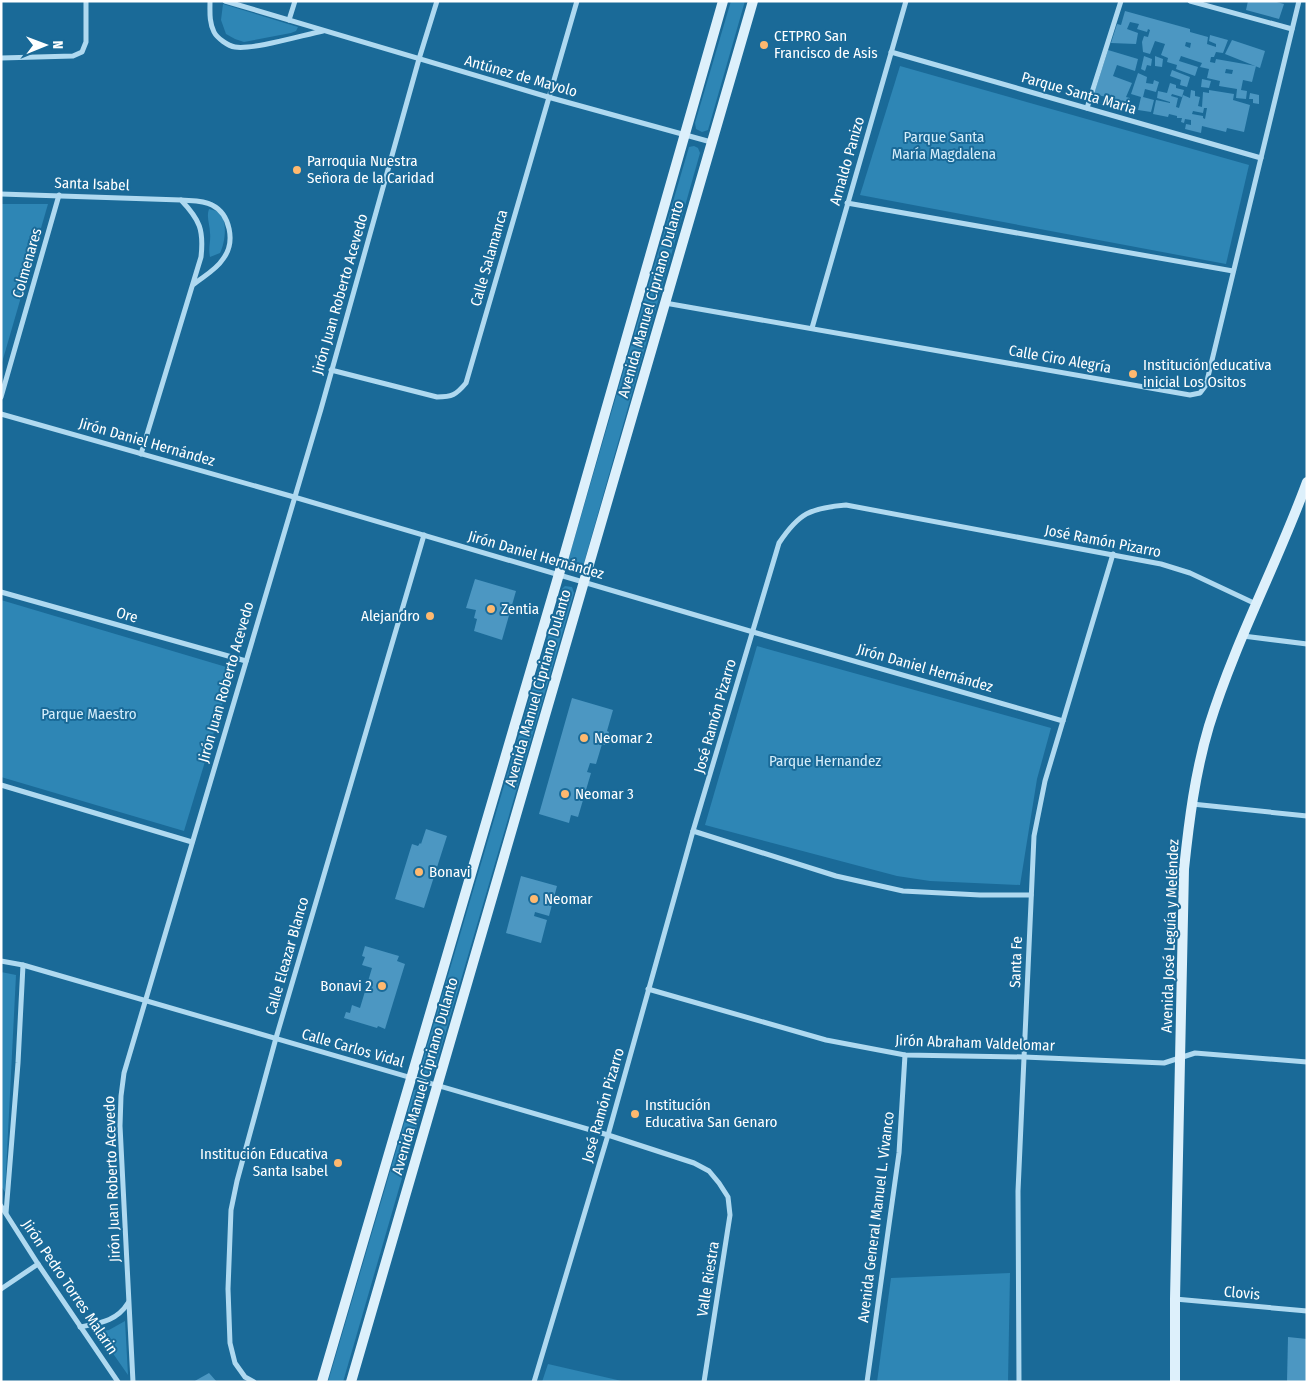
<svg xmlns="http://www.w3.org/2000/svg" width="1308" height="1383" font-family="'Fira Sans Condensed',sans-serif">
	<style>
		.green { fill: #2e86b5 }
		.building { fill: #4c97c2; fill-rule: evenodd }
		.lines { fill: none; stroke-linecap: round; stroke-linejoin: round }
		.street { stroke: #afd9f0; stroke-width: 5 }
		.secondary { stroke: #ddf0fb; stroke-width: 10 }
		.poi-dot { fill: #ffb96f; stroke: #1a6a98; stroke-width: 2 }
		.labels { text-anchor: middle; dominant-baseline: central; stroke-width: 4; stroke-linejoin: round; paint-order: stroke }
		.poi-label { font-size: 15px; fill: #fff; stroke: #1a6a98; text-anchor: start }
		.street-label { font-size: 15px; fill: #fff; stroke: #1a6a98 }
		.park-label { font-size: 15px; fill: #d6eefb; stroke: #1a6a98 }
	</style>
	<rect width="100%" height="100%" fill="#1a6a98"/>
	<!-- green -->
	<g class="green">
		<path d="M731,1h14l-37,129 -6,2 -6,-3 -1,-6z"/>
		<path d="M223,4l75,23 -2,4 -5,2 -47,9 -9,-3 -9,-5 -5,-14z"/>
		<path d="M900,66l349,99 -23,99 -366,-69z"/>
		<path d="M694,146l4,2 2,5 -118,417 -5,2 -8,-2 -2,-6 122,-417z"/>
		<path d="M1,204h47l-47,162z"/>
		<path d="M209,209c2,1 5,1 8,2 12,7 8,32 3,42l-10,4c-2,-9 1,-16 0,-24 0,-9 -4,-16 -1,-24z"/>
		<path d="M565,586l7,1 2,6 -140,479 -4,2 -7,-1 -2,-6 141,-478z"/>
		<path d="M1,600l232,69 -49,162 -183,-54z"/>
		<path d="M757,646l294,82 -14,51 -17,106 -90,-4 -33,-5 -192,-51z"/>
		<path d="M1,972l15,3 -11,217 -4,-6z"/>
		<path d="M418,1089l6,1 2,5 -83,287h-15l86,-292z"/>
		<path d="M1010,1273l-2,109h-131l14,-104z"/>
		<path d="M125,1321l3,54 -30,-43 11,-2z"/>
		<path d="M548,1364l78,18h-84z"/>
	</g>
	<!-- building -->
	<g class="building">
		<path d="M1248,1h25l11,3 -5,15 -33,-9z"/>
		<path d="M1125,11l65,18v3l18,5 -1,7 9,3v-3l-7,-3 1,-6 18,5 -5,13 -7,-1 -2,5h-3l-1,5 5,1 1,-4 40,7 -4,16 -9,-2 -2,10 6,1 -1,8 -10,-1 1,-9 -18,-3 1,-5 -13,-3 2,-9 -9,-2 2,-4 -21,-7 -2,5 19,6 -3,9 -19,-7 1,-4 -10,-3 1,-4 -7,-3 4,-11 -10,-3 -5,13 -7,-2 -1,-10 2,-6 4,1 2,-7 -2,-1 -1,3 -10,-3 2,-5 -9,-2 -3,7 11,4 -2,11 -25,-1 6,-19 4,1zM1186,42l5,1 -1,5 -5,-2zM1226,69l7,1 -1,4 -7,-1z"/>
		<path d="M1232,40l33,11 -5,17 -35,-14z"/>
		<path d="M1108,50l30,9 -3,12 -18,-6 -4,11 19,7 -6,14 4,1 -2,11 -23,-6 1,-6 -12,-3z"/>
		<path d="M1144,56l8,3 -1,7 -4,-1 -2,6 -4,-2z"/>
		<path d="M1155,56l8,3 -1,8 -7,-1z"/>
		<path d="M1172,70l18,7 -3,10 -7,-2 1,-5 -11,-4z"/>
		<path d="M1138,73l9,4 -1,6 7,1 1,-4 5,2 -3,10 -11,-3 -2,8 11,3 -3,12 -13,-2 3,-13 -10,-3z"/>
		<path d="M1202,79l9,2 -2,7 -8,-1z"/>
		<path d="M1170,83l6,2v3l8,2 -2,7 -10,-3 -1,2 7,2 -2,9 3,1 4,-13 7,3 1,-8 4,1v5l5,1 -2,9 4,1 1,-15 6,1v-3l25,4 -1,6 17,5 -6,27 -17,-4 -1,4 -24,-6 -1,7 -16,-4 1,-5 5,1v-5l-6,-1 -1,4 -3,-1 1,-4h-5v-2l-8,-2 -1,3 -15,-3 3,-14 14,3v-1l-13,-4 1,-7 9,2zM1204,108h3l-2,11 -2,-1v-2l-11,-2 1,-3 10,2z"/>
		<path d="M1250,93l9,2v9l-6,-1v-4h-4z"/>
		<path d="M475,579l41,12 -14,49 -28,-9 3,-12 -3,-1 2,-8 -10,-2z"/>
		<path d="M572,698l41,12 -6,21 2,1 -4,13 -3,-1 -6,20 -6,-1 -3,9 4,1 -13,44 -7,-2 -2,8 -30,-9z"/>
		<path d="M426,829l21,7 -23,72 -29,-9 17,-55 6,2 2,-3 1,1z"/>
		<path d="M521,876l36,10 -8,30 -14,-4 -1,4 13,4 -6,23 -35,-10z"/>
		<path d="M365,946l34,10 -2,5 8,3 -20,65 -7,-3 -1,2 -33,-10 2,-6 4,1 2,-8 8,3 12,-40 -10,-3 3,-8 -3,-1z"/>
		<path d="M1288,1337l19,2v43h-20z"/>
		<path d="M209,1373l8,9h-24z"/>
	</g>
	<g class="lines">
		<!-- street -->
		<g class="street">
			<path d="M210,1c0,11 -1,21 4,31 3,6 14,14 21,15 18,3 68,-12 88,-16"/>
			<path d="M225,1l323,96 163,45"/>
			<path d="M1190,1l102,28"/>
			<path d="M289,20l6,-19"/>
			<path d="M891,52l370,106"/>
			<path d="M1,58l72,-2 9,-4 4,-10v-41"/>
			<path d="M1087,108l34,-107"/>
			<path d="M1,194l180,6c19,20 23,30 20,57l-60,197"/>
			<path d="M181,200c9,1 22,0 31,5 18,9 24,37 11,54 -7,11 -19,17 -29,25"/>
			<path d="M847,203l386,68"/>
			<path d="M665,303l525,92 10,-2 6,-8 93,-384"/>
			<path d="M812,328l94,-327"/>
			<path d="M331,370l106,27c15,0 19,-2 29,-14l111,-382"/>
			<path d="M1,397l58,-202"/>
			<path d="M1,414l293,83 459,135 310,89"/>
			<path d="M1,592l245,69"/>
			<path d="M1243,636l64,8"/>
			<path d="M1,785l191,57"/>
			<path d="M1192,804l115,12"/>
			<path d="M693,831l143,45 67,15 77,4h51"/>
			<path d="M1,961l22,4 585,170 86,28 15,8 10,12 9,14 2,18 -26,167"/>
			<path d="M648,989l178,51 79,15 119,2 140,6 31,-10 112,9"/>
			<path d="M1,1206l37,58 80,118"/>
			<path d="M6,1213l12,-150 5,-98"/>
			<path d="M1,1289l37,-25"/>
			<path d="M1175,1299l132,12"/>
			<path d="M80,1327c20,-4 37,-6 48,-24"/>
			<path d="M133,1382l-13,-256 1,-30 3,-23 197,-664 98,-350 18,-58"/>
			<path d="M254,1382l-9,-5 -10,-14 -5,-20 -2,-54 3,-79 6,-29 39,-143 148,-503"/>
			<path d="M534,1382l74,-247 85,-304 86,-288c20,-30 31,-35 67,-38l315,59 29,9 66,31"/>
			<path d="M867,1382l32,-229 6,-98"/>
			<path d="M1019,1382l-1,-191 16,-355 11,-55 68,-227"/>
		</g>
		<!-- secondary -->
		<g class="secondary">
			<path d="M322,1382l237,-808 164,-573"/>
			<path d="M351,1382l402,-1381"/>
			<path d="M1175,1382v-83l9,-430c5,-48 11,-96 25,-143 26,-84 68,-162 98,-244"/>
		</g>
	</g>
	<!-- markers -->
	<g class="poi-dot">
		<circle cx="764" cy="45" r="5"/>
		<circle cx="297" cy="170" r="5"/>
		<circle cx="1133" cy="374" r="5"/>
		<circle cx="491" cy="609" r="5"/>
		<circle cx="430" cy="616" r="5"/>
		<circle cx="584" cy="738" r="5"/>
		<circle cx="565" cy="794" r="5"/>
		<circle cx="419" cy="872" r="5"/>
		<circle cx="534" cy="899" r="5"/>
		<circle cx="382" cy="986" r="5"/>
		<circle cx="635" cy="1114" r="5"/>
		<circle cx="338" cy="1163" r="5"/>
	</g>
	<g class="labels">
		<!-- poi labels -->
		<g class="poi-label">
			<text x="774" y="36">CETPRO San<tspan x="774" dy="17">Francisco de Asis</tspan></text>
			<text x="307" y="161">Parroquia Nuestra<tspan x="307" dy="17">Señora de la Caridad</tspan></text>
			<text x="1143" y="365">Institución educativa<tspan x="1143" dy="17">inicial Los Ositos</tspan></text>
			<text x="501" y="609">Zentia</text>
			<text x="420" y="616" text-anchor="end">Alejandro</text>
			<text x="594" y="738">Neomar 2</text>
			<text x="575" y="794">Neomar 3</text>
			<text x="429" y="872">Bonavi</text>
			<text x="544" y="899">Neomar</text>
			<text x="372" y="986" text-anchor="end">Bonavi 2</text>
			<text x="645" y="1105">Institución<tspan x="645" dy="17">Educativa San Genaro</tspan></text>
			<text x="328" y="1154" text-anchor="end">Institución Educativa<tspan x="328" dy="17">Santa Isabel</tspan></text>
		</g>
		<!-- street labels -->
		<g class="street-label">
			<text transform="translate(521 76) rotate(16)">Antúnez de Mayolo</text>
			<text transform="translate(1079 93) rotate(16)">Parque Santa Maria</text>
			<text transform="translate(847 161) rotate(-74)">Arnaldo Panizo</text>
			<text transform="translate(92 184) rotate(2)">Santa Isabel</text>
			<text transform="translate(489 258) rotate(-74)">Calle Salamanca</text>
			<text transform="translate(27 263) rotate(-74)">Colmenares</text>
			<text transform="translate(340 294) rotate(-74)">Jirón Juan Roberto Acevedo</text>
			<text transform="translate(651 299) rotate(-74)">Avenida Manuel Cipriano Dulanto</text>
			<text transform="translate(1060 359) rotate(10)">Calle Ciro Alegría</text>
			<text transform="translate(147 442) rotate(16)">Jirón Daniel Hernández</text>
			<text transform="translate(1103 541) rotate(11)">José Ramón Pizarro</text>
			<text transform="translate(536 555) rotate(16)">Jirón Daniel Hernández</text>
			<text transform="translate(127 615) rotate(16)">Ore</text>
			<text transform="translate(925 668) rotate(16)">Jirón Daniel Hernández</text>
			<text transform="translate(226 682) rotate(-74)">Jirón Juan Roberto Acevedo</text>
			<text transform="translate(538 688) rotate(-74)">Avenida Manuel Cipriano Dulanto</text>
			<text transform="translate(715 716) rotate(-74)">José Ramón Pizarro</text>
			<text transform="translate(1170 936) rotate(-88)">Avenida José Leguía y Meléndez</text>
			<text transform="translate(287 956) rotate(-74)">Calle Eleazar Blanco</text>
			<text transform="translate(1016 962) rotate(-88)">Santa Fe</text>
			<text transform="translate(975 1043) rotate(2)">Jirón Abraham Valdelomar</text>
			<text transform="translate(353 1048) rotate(16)">Calle Carlos Vidal</text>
			<text transform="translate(425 1076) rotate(-74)">Avenida Manuel Cipriano Dulanto</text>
			<text transform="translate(603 1105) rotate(-74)">José Ramón Pizarro</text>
			<text transform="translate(112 1179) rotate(-92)">Jirón Juan Roberto Acevedo</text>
			<text transform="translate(876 1217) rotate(-83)">Avenida General Manuel L. Vivanco</text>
			<text transform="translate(708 1279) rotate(-81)">Valle Riestra</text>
			<text transform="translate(70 1287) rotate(56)">Jirón Pedro Torres Malarin</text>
			<text transform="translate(1242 1293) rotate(5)">Clovis</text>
		</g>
		<!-- park labels -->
		<g class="park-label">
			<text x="944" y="137">Parque Santa<tspan x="944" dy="17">María Magdalena</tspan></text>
			<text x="89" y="714">Parque Maestro</text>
			<text x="825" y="761">Parque Hernandez</text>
		</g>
	</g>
	<!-- border -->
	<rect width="1308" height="1383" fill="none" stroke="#ffffff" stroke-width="5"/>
	<!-- north arrow -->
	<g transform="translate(45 45) rotate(89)" stroke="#1a6a98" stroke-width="4" paint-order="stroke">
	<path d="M0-4L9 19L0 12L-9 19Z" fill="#ffffff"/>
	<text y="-8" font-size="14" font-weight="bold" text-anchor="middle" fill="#ffffff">N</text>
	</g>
</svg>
